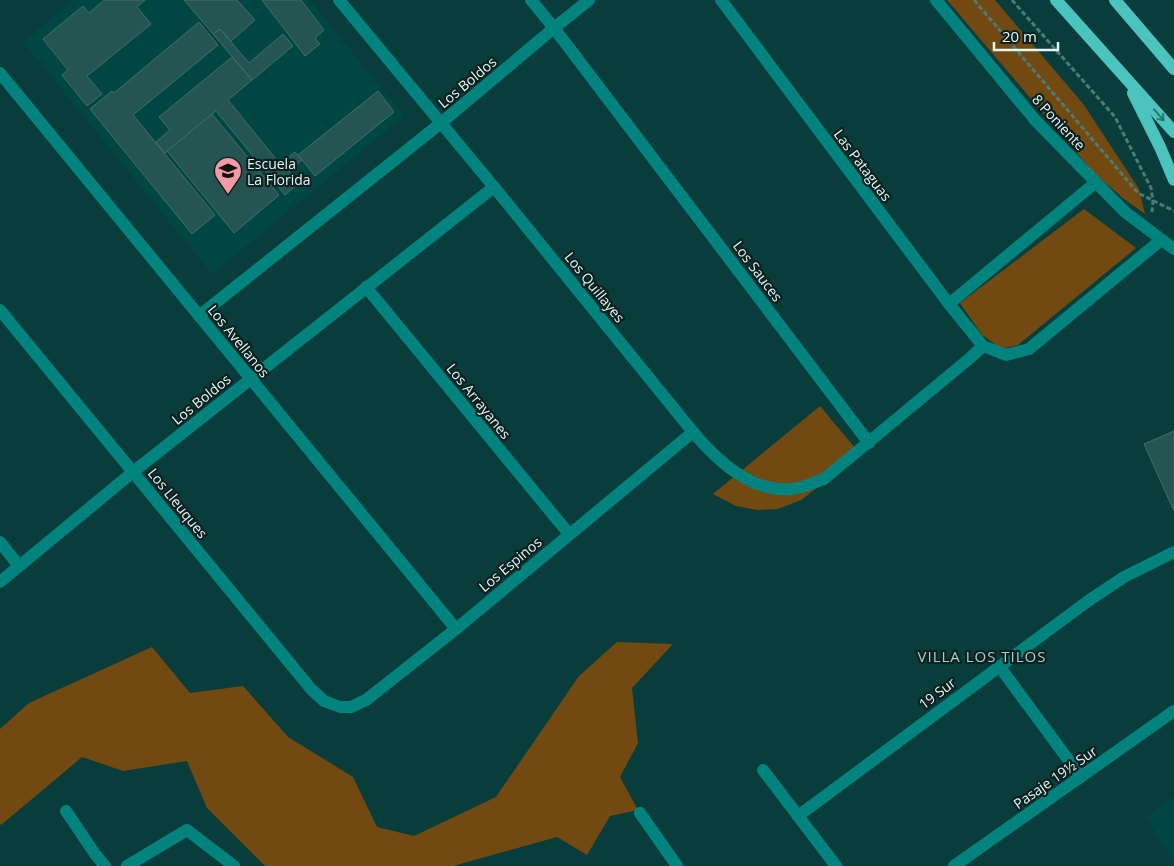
<svg xmlns="http://www.w3.org/2000/svg" width="1174" height="866" font-family="'Open Sans',sans-serif">
	<style>
		.built { fill: #004744 }
		.green { fill: #724a11 }
		.building { fill: #255552; stroke: #406f6c }
		.lines { fill: none; stroke-linecap: round; stroke-linejoin: round }
		.path { stroke: #4e7a78; stroke-width: 3; stroke-dasharray: 5 2.5; stroke-linecap: butt }
		.street { stroke: #03837e; stroke-width: 12 }
		.primary { stroke: #4bc4be; stroke-width: 12 }
		.oneway { stroke: #2c726e }
		.labels { text-anchor: middle; dominant-baseline: central; stroke-width: 4.5; stroke-linejoin: round; paint-order: stroke }
		.street-label { font-size: 14px; fill: #e0f9f7; stroke: #0c201f }
		.poi-label { font-size: 14px; fill: #e0f9f7; stroke: #0c201f; text-anchor: start }
		.neighbourhood-label { font-size: 15px; letter-spacing: 1px; fill: #a0d2ce; stroke: #0c201f }
	</style>
	<rect width="100%" height="100%" fill="#083d3b"/>
	<!-- built -->
	<g class="built">
		<path d="M74,0h236l94,116 -192,158 -189,-232z"/>
		<path d="M1174,797v65l-28,-45z"/>
	</g>
	<!-- green -->
	<g class="green">
		<path d="M947,0h48l89,105 55,84 6,25 -21,-15 -30,-26z"/>
		<path d="M1084,209l52,39 -118,97 -16,4 -20,-14 -22,-32z"/>
		<path d="M820,406l41,49 -60,45 -23,9 -21,1 -21,-4 -23,-12z"/>
		<path d="M617,642l56,2 -41,44 6,55 -18,34 18,33 -28,6 -23,39 -30,-18 -104,29h-188l-58,-58 -20,-47 -64,10 -41,-14 -81,68 -1,-1v-95l29,-26 123,-56 38,46 53,-7 45,51 65,40 24,50 37,9 82,-39 83,-121z"/>
	</g>
	<!-- building -->
	<g class="building">
		<path d="M104,0h41l-8,7 14,17 -64,52 15,18 -15,12 -25,-31 6,-5 -25,-31 40,-33 6,7z"/>
		<path d="M184,0h53l18,20 -24,21 -11,-12 -7,5z"/>
		<path d="M262,0h39l23,30 -9,8 5,6 -15,12z"/>
		<path d="M199,22l19,23 -85,70 82,100 -23,19 -102,-125 22,-18 2,2z"/>
		<path d="M220,29l29,34 34,-29 10,12 -41,34 -39,-46z"/>
		<path d="M232,57l20,23 -24,20 52,64 15,-12 7,8 -13,11 9,13 -13,11 -69,-84 -51,42 -9,-11 14,-12 -11,-13z"/>
		<path d="M378,91l16,21 -79,64 -17,-21z"/>
		<path d="M212,114l67,81 -45,38 -67,-82z"/>
		<path d="M1174,431v80l-30,-67z"/>
	</g>
	<g class="lines">
		<!-- path -->
		<g class="path">
			<path d="M974,0l164,193 36,18"/>
			<path d="M1012,0l103,117 36,71 2,13 -1,11"/>
		</g>
		<!-- street -->
		<g class="street">
			<path d="M339,0l155,187 199,245c26,31 66,67 109,55 8,-2 15,-6 22,-8l146,-121 13,-12"/>
			<path d="M531,0l23,28 315,415"/>
			<path d="M721,0l228,304 34,42"/>
			<path d="M936,0l100,121 89,91 49,37"/>
			<path d="M0,73l456,556"/>
			<path d="M366,287l203,247"/>
			<path d="M949,304l146,-121"/>
			<path d="M0,310l311,379 13,12 16,6h11l15,-7 90,-71 237,-197"/>
			<path d="M199,316l242,-193 113,-95 35,-28"/>
			<path d="M983,346l23,9 23,-6 132,-109"/>
			<path d="M0,542l19,24"/>
			<path d="M0,582l133,-110 361,-285"/>
			<path d="M999,666l82,111"/>
			<path d="M763,770l73,96"/>
			<path d="M66,811l29,43 10,12"/>
			<path d="M640,813l37,53"/>
			<path d="M798,816l290,-215 36,-24 50,-25"/>
			<path d="M127,866l60,-36 47,36"/>
			<path d="M954,866l220,-155"/>
		</g>
		<!-- primary -->
		<g class="primary">
			<path d="M1056,0l118,132"/>
			<path d="M1115,0l59,69"/>
			<path d="M1133,93l27,54 14,33"/>
		</g>
	</g>
	<!-- one-way arrows -->
	<defs><path id="oneway-shaft" d="M-6 0H5M1.5-3L5.5 0L1.5 3" fill="none" stroke-width="1.6" stroke-linecap="round" stroke-linejoin="round" transform="scale(1.25)"/></defs>
	<use class="oneway" href="#oneway-shaft" transform="translate(1159 115) rotate(49)"/>
	<!-- icons -->
	<defs>
		<symbol id="school-pin" viewBox="-11 -11 22 30"><path d="M0 17L-7.5 6A9.5 9.5 0 1 1 7.5 6Z" fill="#f39aa7" stroke="#0c201f"/><path d="M0-5L7-2L0 1L-7-2ZM-4 1L0 2.5L4 1V4Q0 6-4 4Z" fill="#111"/></symbol>
	</defs>
	<g fill-rule="evenodd">
		<use href="#school-pin" x="212" y="155" width="32" height="43"/>
	</g>
	<g class="labels">
		<!-- street labels -->
		<g class="street-label">
			<text transform="translate(467 82) rotate(-40)">Los Boldos</text>
			<text transform="translate(1059 122) rotate(47)">8 Poniente</text>
			<text transform="translate(863 165) rotate(53)">Las Pataguas</text>
			<text transform="translate(758 271) rotate(53)">Los Sauces</text>
			<text transform="translate(595 287) rotate(51)">Los Quillayes</text>
			<text transform="translate(239 341) rotate(51)">Los Avellanos</text>
			<text transform="translate(201 399) rotate(-39)">Los Boldos</text>
			<text transform="translate(479 401) rotate(51)">Los Arrayanes</text>
			<text transform="translate(178 503) rotate(51)">Los Lleuques</text>
			<text transform="translate(510 564) rotate(-40)">Los Espinos</text>
			<text transform="translate(937 693) rotate(-37)">19 Sur</text>
			<text transform="translate(1055 777) rotate(-35)">Pasaje 19½ Sur</text>
		</g>
		<!-- poi labels -->
		<g class="poi-label">
			<text x="247" y="163">Escuela<tspan x="247" dy="16">La Florida</tspan></text>
		</g>
		<!-- neighbourhood labels -->
		<g class="neighbourhood-label">
			<text x="982" y="656">VILLA LOS TILOS</text>
		</g>
	</g>
	<!-- scale -->
	<path d="M994 42v8h64v-8" fill="none" stroke="#e0f9f7" stroke-width="2.5"/>
	<text x="1002" y="42" font-size="15" fill="#e0f9f7" stroke="#0c201f" stroke-width="4" paint-order="stroke">20 m</text>
</svg>
